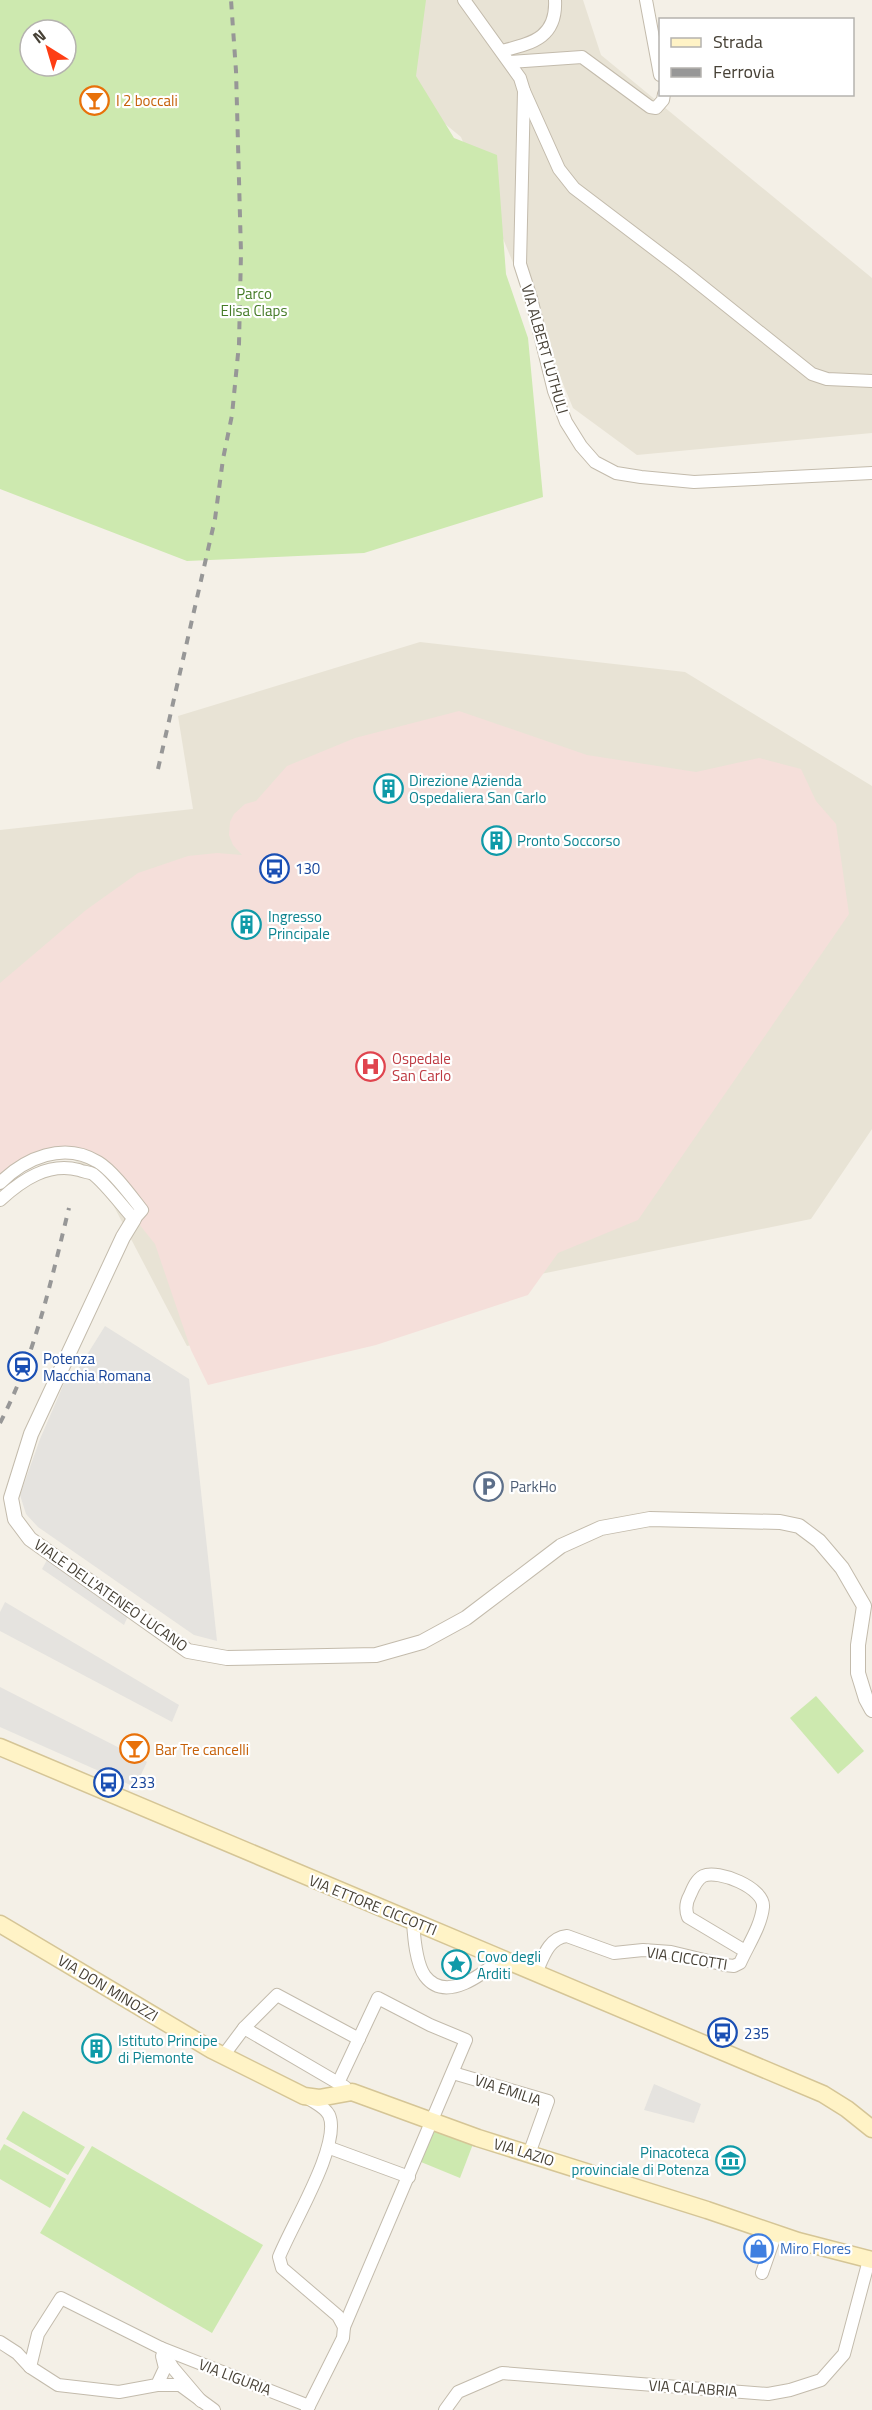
<svg xmlns="http://www.w3.org/2000/svg" width="872" height="2410" font-family="'Titillium Web',sans-serif">
	<style>
		.residential { fill: #e8e3d5 }
		.medical { fill: #f5dfda }
		.green { fill: #cde9af; fill-rule: evenodd }
		.parking { fill: #e5e3df }
		.lines { fill: none; stroke-linecap: round; stroke-linejoin: round }
		.minor-casing { stroke: #c3bbac; stroke-width: 14 }
		.tertiary-casing { stroke: #c3bbac; stroke-width: 16 }
		.secondary-casing { stroke: #d5c596; stroke-width: 19 }
		.minor { stroke: #fff; stroke-width: 12 }
		.tertiary { stroke: #fff; stroke-width: 14 }
		.secondary { stroke: #fff3c6; stroke-width: 16 }
		.rail { stroke: #979797; stroke-width: 4; stroke-dasharray: 8 8; stroke-linecap: butt }
		.labels { text-anchor: middle; dominant-baseline: central; stroke-width: 4.5; stroke-linejoin: round; paint-order: stroke }
		.food-label { font-size: 15px; fill: #c56008; stroke: #fff; text-anchor: start }
		.park-label { font-size: 15px; fill: #457b27; stroke: #fff }
		.street-label { font-size: 15px; fill: #474136; stroke: #fff }
		.culture-label { font-size: 15px; fill: #0d838f; stroke: #fff; text-anchor: start }
		.transit-label { font-size: 15px; fill: #164399; stroke: #fff; text-anchor: start }
		.health-label { font-size: 15px; fill: #be3a42; stroke: #fff; text-anchor: start }
		.service-label { font-size: 15px; fill: #4e5e75; stroke: #fff; text-anchor: start }
		.shop-label { font-size: 15px; fill: #366cbe; stroke: #fff; text-anchor: start }
	</style>
	<rect width="100%" height="100%" fill="#f4f0e7"/>
	<!-- residential -->
	<g class="residential">
		<path d="M414,0h169l18,55 271,223v155l-235,22 -64,-47 -112,-271 -56,-46z"/>
		<path d="M420,642l265,30 187,114v343l-61,90 -624,127 -90,-172 -71,-43 -26,29v-330l193,-21 -15,-93z"/>
	</g>
	<!-- medical -->
	<path class="medical" d="M459,711l128,44 109,17 63,-14 42,11 15,32 20,23 13,90 -211,306 -80,33 -30,42 -152,50 -168,40 -17,-35 -36,-106 -20,-25 7,-9 -44,-49 -41,-9 -57,30v-199l86,-73 52,-37 50,-17 29,-3 25,2 -9,-10 -4,-10 1,-13 4,-8 11,-10 11,-3 31,-35 68,-28z"/>
	<!-- green -->
	<g class="green">
		<path d="M0,0h426l-10,76 38,62 43,17 9,119 22,64 15,159 -179,56 -177,8 -187,-72zM30,30h36v36h-36z"/>
		<path d="M816,1696l48,55 -26,23 -48,-56z"/>
		<path d="M23,2111l62,36 -17,28 -62,-36z"/>
		<path d="M434,2129l39,15 -13,34 -39,-16z"/>
		<path d="M4,2144l62,35 -16,29 -50,-29v-28z"/>
		<path d="M92,2146l171,99 -51,88 -172,-100z"/>
	</g>
	<!-- parking -->
	<g class="parking">
		<path d="M105,1326l84,53 28,262 -23,-6 -156,-108 -12,-13 -6,-19 20,-56 29,-67 6,2z"/>
		<path d="M47,1560l81,56 -4,9 -82,-56z"/>
		<path d="M5,1602l174,103 -7,17 -172,-91v-19z"/>
		<path d="M0,1687l147,75 -12,25 -135,-60z"/>
		<path d="M654,2084l47,20 -7,19 -50,-13z"/>
	</g>
	<g class="lines">
		<defs>
			<g id="minor">
				<path d="M464,0l56,78 4,13 35,78 15,19 108,82 130,104 15,5 45,2"/>
				<path d="M646,0l14,75"/>
				<path d="M502,51c30,-8 55,-13 53,-51"/>
				<path d="M510,62l72,-5 68,50 6,1 7,-8 1,-6"/>
				<path d="M524,91l-4,173 11,34 23,93 12,31 15,24 14,16 21,11 25,4 53,5 178,-9"/>
				<path d="M0,1183c25,-25 64,-42 98,-21 15,9 33,34 44,48l-8,9c-11,-12 -29,-36 -41,-45 -4,-2 -10,-2 -14,-4 -31,-8 -57,10 -79,30"/>
				<path d="M413,1922c1,15 3,42 12,54 21,28 59,-3 77,-18"/>
				<path d="M536,1973c7,-15 12,-35 31,-37l47,17 29,-3 28,2 54,13 9,1 6,-3c8,-18 21,-37 23,-56 2,-19 -45,-38 -60,-31 -7,4 -10,12 -13,19 -4,7 -5,14 -2,22l57,34"/>
				<path d="M244,2028l33,-33 82,44"/>
				<path d="M223,2056l21,-28 101,59"/>
				<path d="M453,2073l95,28 -19,53"/>
				<path d="M339,2081l39,-83 52,27 36,15 -122,287"/>
				<path d="M330,2148l79,29"/>
				<path d="M762,2273l14,-40"/>
				<path d="M0,2342l17,11 13,14 8,-33 23,-36 100,50 12,20 28,33"/>
				<path d="M161,2348l148,58"/>
				<path d="M30,2367l28,18 61,7 38,-7 8,-17 -3,-12"/>
				<path d="M157,2385h23l34,25"/>
				<path d="M307,2410l36,-72 1,-11 -6,-11 -56,-48 -3,-11c12,-31 63,-113 50,-142 -4,-8 -14,-12 -21,-17"/>
				<path d="M445,2410l13,-18 44,-19 266,21 22,-4 31,-10 23,-26 25,-94"/>
			</g>
			<path id="tertiary" d="M134,1219l-11,18 -92,197 -20,64 4,21 15,20 158,112 39,7 149,-3 46,-13 44,-24 95,-72 40,-18 49,-9 130,3 19,4 20,15 23,27 22,38 -6,39v28l8,26 6,11"/>
			<g id="secondary">
				<path d="M0,1747l823,347 24,15 25,20"/>
				<path d="M0,1924l212,126 92,46 15,2 33,-6 126,46 229,72 91,31 74,19"/>
			</g>
		</defs>
		<!-- minor casing -->
		<use href="#minor" class="minor-casing"/>
		<!-- tertiary casing -->
		<use href="#tertiary" class="tertiary-casing"/>
		<!-- secondary casing -->
		<use href="#secondary" class="secondary-casing"/>
		<!-- minor -->
		<use href="#minor" class="minor"/>
		<!-- tertiary -->
		<use href="#tertiary" class="tertiary"/>
		<!-- secondary -->
		<use href="#secondary" class="secondary"/>
		<!-- rail -->
		<g class="rail">
			<path d="M158,769l57,-250 8,-60 9,-44 7,-71 2,-91 -5,-182 -5,-71"/>
			<path d="M0,1423c35,-67 51,-142 69,-215"/>
		</g>
	</g>
	<!-- icons -->
	<defs>
		<symbol id="bar-ring" viewBox="-11 -11 22 22"><circle r="9.5" fill="#fff" stroke="#e8710a" stroke-width="1.5"/><path d="M-6-5H6L.8 .8V4.5H3.5V6h-7V4.5H-.8V.8Z" fill="#e8710a"/></symbol>
		<symbol id="building-ring" viewBox="-11 -11 22 22"><circle r="9.5" fill="#fff" stroke="#0f9aa8" stroke-width="1.5"/><path d="M-4-6H4V6H1V3H-1V6H-4ZM-2.5-4.3h1.7v1.8h-1.7ZM.8-4.3h1.7v1.8H.8ZM-2.5-1h1.7V.8h-1.7ZM.8-1h1.7V.8H.8Z" fill="#0f9aa8"/></symbol>
		<symbol id="bus-ring" viewBox="-11 -11 22 22"><circle r="9.5" fill="#fff" stroke="#1a4fb4" stroke-width="1.5"/><path d="M-5-6H5V4H4V6H2V4H-2V6H-4V4H-5ZM-3.5-4V0h7V-4ZM-3.5 1.2v1.5H-2V1.2ZM2 1.2v1.5H3.5V1.2Z" fill="#1a4fb4"/></symbol>
		<symbol id="hospital-ring" viewBox="-11 -11 22 22"><circle r="9.5" fill="#fff" stroke="#e0444e" stroke-width="1.5"/><path d="M-5-5h3v3.5h4V-5h3V5h-3V1.5h-4V5h-3Z" fill="#e0444e"/></symbol>
		<symbol id="station-ring" viewBox="-11 -11 22 22"><circle r="9.5" fill="#fff" stroke="#1a4fb4" stroke-width="1.5"/><path d="M-3-6H3Q5-6 5-4V2Q5 4 3 4L4.5 6H3L1.5 4h-3L-3 6H-4.5L-3 4Q-5 4-5 2V-4Q-5-6-3-6ZM-3.5-4v3h7v-3ZM-3.5 1v1.5H-2V1ZM2 1v1.5H3.5V1Z" fill="#1a4fb4"/></symbol>
		<symbol id="parking-ring" viewBox="-11 -11 22 22"><circle r="9.5" fill="#fff" stroke="#5c6f8a" stroke-width="1.5"/><path d="M-3.5-5.5H1a3.5 3.5 0 0 1 0 7H-1V5.5H-3.5ZM-1-3.4V-.6H.8a1.4 1.4 0 0 0 0-2.8Z" fill="#5c6f8a"/></symbol>
		<symbol id="sight-ring" viewBox="-11 -11 22 22"><circle r="9.5" fill="#fff" stroke="#0f9aa8" stroke-width="1.5"/><path d="M0-6L1.8-2.2L6-1.7L2.9 1.2L3.7 5.4L0 3.3L-3.7 5.4L-2.9 1.2L-6-1.7L-1.8-2.2Z" fill="#0f9aa8"/></symbol>
		<symbol id="museum-ring" viewBox="-11 -11 22 22"><circle r="9.5" fill="#fff" stroke="#0f9aa8" stroke-width="1.5"/><path d="M0-6L6-3V-2H-6V-3ZM-5-1h2V3h-2ZM-1-1h2V3h-2ZM3-1h2V3H3ZM-6 4H6V6H-6Z" fill="#0f9aa8"/></symbol>
		<symbol id="shop-ring" viewBox="-11 -11 22 22"><circle r="9.5" fill="#fff" stroke="#3f7fe0" stroke-width="1.5"/><path d="M-5-2.5h2.3a2.7 3.5 0 0 1 5.4 0H5L5.5 6h-11ZM-1.5-2.5h3a1.5 2.3 0 0 0-3 0Z" fill="#3f7fe0"/></symbol>
	</defs>
	<g fill-rule="evenodd">
		<use href="#bar-ring" x="78" y="84" width="33" height="33"/>
		<use href="#building-ring" x="372" y="772" width="33" height="33"/>
		<use href="#building-ring" x="480" y="824" width="33" height="33"/>
		<use href="#bus-ring" x="258" y="852" width="33" height="33"/>
		<use href="#building-ring" x="230" y="908" width="33" height="33"/>
		<use href="#hospital-ring" x="354" y="1050" width="33" height="33"/>
		<use href="#station-ring" x="6" y="1350" width="33" height="33"/>
		<use href="#parking-ring" x="472" y="1470" width="33" height="33"/>
		<use href="#bar-ring" x="118" y="1732" width="33" height="33"/>
		<use href="#bus-ring" x="92" y="1766" width="33" height="33"/>
		<use href="#sight-ring" x="440" y="1948" width="33" height="33"/>
		<use href="#bus-ring" x="706" y="2016" width="33" height="33"/>
		<use href="#building-ring" x="80" y="2032" width="33" height="33"/>
		<use href="#museum-ring" x="714" y="2144" width="33" height="33"/>
		<use href="#shop-ring" x="742" y="2232" width="33" height="33"/>
	</g>
	<g class="labels">
		<!-- food labels -->
		<g class="food-label">
			<text x="116" y="100">I 2 boccali</text>
			<text x="155" y="1749">Bar Tre cancelli</text>
		</g>
		<!-- park labels -->
		<g class="park-label">
			<text x="254" y="293">Parco<tspan x="254" dy="17">Elisa Claps</tspan></text>
		</g>
		<!-- street labels -->
		<g class="street-label">
			<text transform="translate(545 349) rotate(74)">VIA ALBERT LUTHULI</text>
			<text transform="translate(111 1595) rotate(35)">VIALE DELL'ATENEO LUCANO</text>
			<text transform="translate(373 1905) rotate(22)">VIA ETTORE CICCOTTI</text>
			<text transform="translate(687 1958) rotate(9)">VIA CICCOTTI</text>
			<text transform="translate(108 1988) rotate(31)">VIA DON MINOZZI</text>
			<text transform="translate(508 2090) rotate(18)">VIA EMILIA</text>
			<text transform="translate(524 2152) rotate(17)">VIA LAZIO</text>
			<text transform="translate(235 2377) rotate(21)">VIA LIGURIA</text>
			<text transform="translate(693 2388) rotate(4)">VIA CALABRIA</text>
		</g>
		<!-- culture labels -->
		<g class="culture-label">
			<text x="409" y="780">Direzione Azienda<tspan x="409" dy="17">Ospedaliera San Carlo</tspan></text>
			<text x="517" y="840">Pronto Soccorso</text>
			<text x="268" y="916">Ingresso<tspan x="268" dy="17">Principale</tspan></text>
			<text x="477" y="1956">Covo degli<tspan x="477" dy="17">Arditi</tspan></text>
			<text x="118" y="2040">Istituto Principe<tspan x="118" dy="17">di Piemonte</tspan></text>
			<text x="709" y="2152" text-anchor="end">Pinacoteca<tspan x="709" dy="17">provinciale di Potenza</tspan></text>
		</g>
		<!-- transit labels -->
		<g class="transit-label">
			<text x="295" y="868">130</text>
			<text x="43" y="1358">Potenza<tspan x="43" dy="17">Macchia Romana</tspan></text>
			<text x="130" y="1782">233</text>
			<text x="744" y="2033">235</text>
		</g>
		<!-- health labels -->
		<g class="health-label">
			<text x="392" y="1058">Ospedale<tspan x="392" dy="17">San Carlo</tspan></text>
		</g>
		<!-- service labels -->
		<g class="service-label">
			<text x="510" y="1486">ParkHo</text>
		</g>
		<!-- shop labels -->
		<g class="shop-label">
			<text x="780" y="2248">Miro Flores</text>
		</g>
	</g>
	<!-- legend -->
	<rect x="659" y="18" width="195" height="78" fill="#ffffff" stroke="#b5b3af" stroke-width="1.5"/>
	<rect x="671" y="38" width="30" height="9" fill="#fff3c6" stroke="#b5b3af" stroke-width="1.5"/>
	<text x="713" y="48" font-size="18" fill="#474136">Strada</text>
	<rect x="671" y="68" width="30" height="9" fill="#979797" stroke="#b5b3af" stroke-width="1.5"/>
	<text x="713" y="78" font-size="18" fill="#474136">Ferrovia</text>
	<!-- north arrow -->
	<g transform="translate(48 48) rotate(323)"><circle r="28" fill="#ffffff" stroke="#b5b3af" stroke-width="1.5"/>
	<path d="M0-4.5L10 22L0 15L-10 22Z" fill="#fe3d14"/>
	<text y="-9" font-size="16" font-weight="bold" text-anchor="middle" fill="#474136">N</text>
	</g>
</svg>
